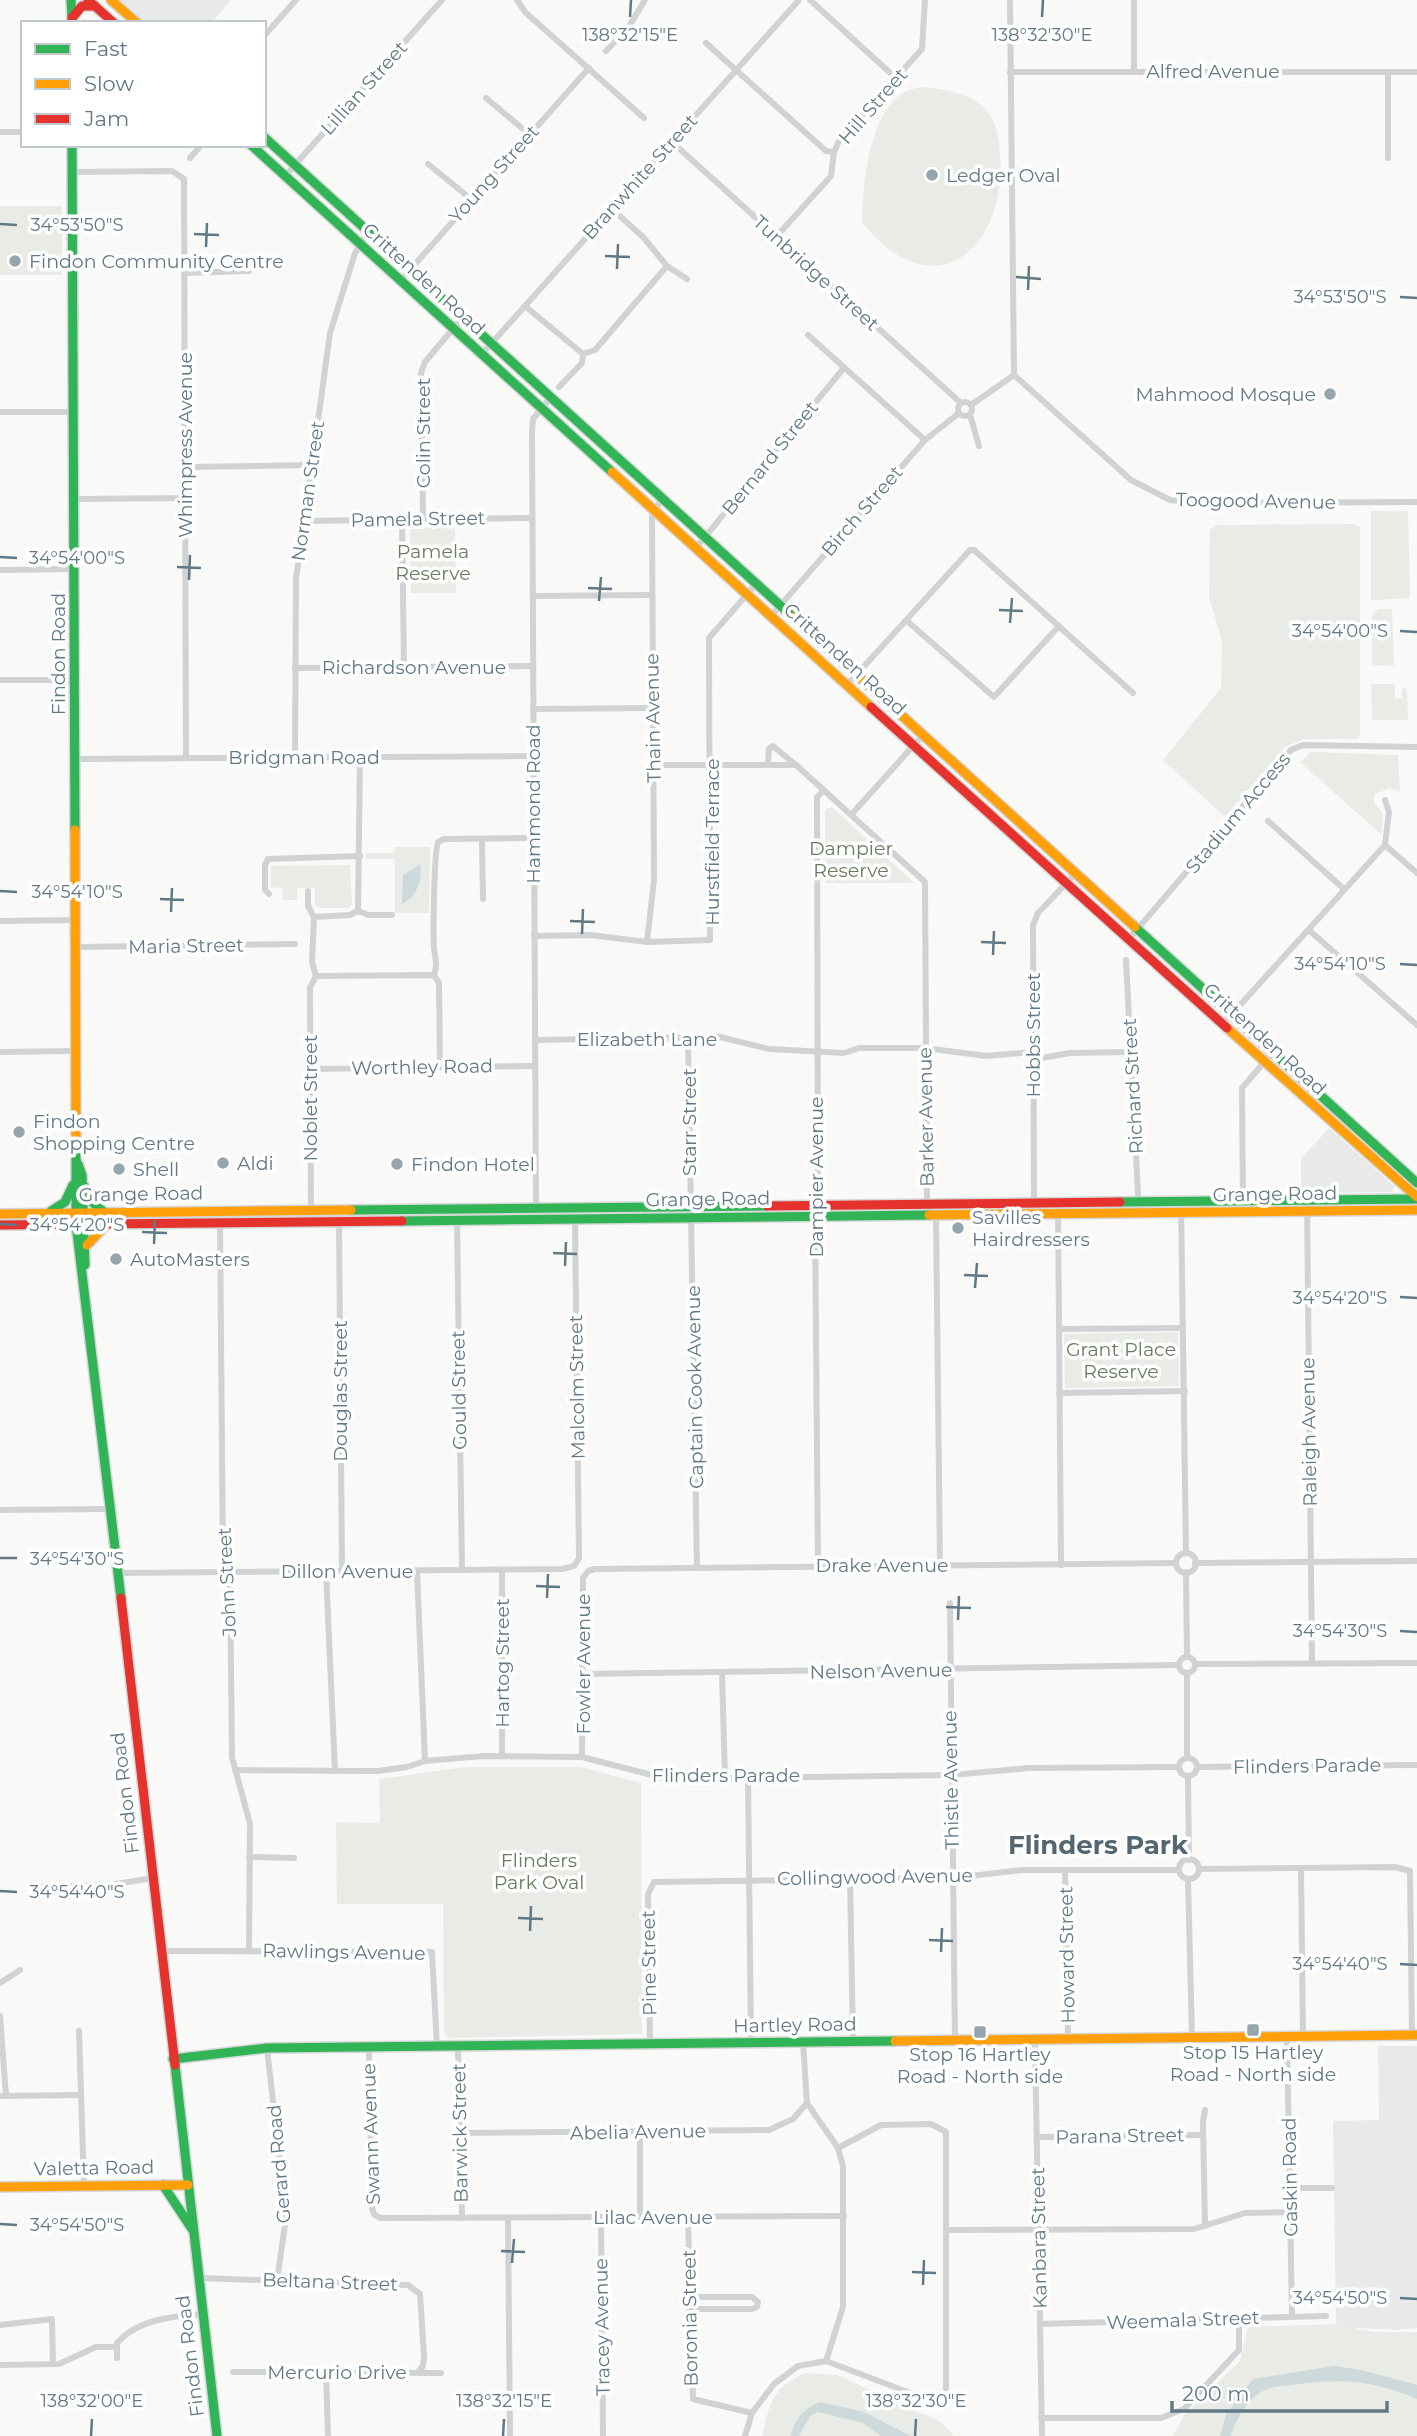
<svg xmlns="http://www.w3.org/2000/svg" width="1417" height="2436" font-family="Montserrat,sans-serif">
	<style>
		.built { fill: #e8eaea }
		.green { fill: #e9ece6 }
		.water { fill: #cdd9da }
		.lines { fill: none; stroke-linecap: round; stroke-linejoin: round }
		.fast-casing { stroke: #d5d7d7; stroke-width: 12 }
		.slow-casing { stroke: #d5d7d7; stroke-width: 12 }
		.jam-casing { stroke: #d5d7d7; stroke-width: 12 }
		.street { stroke: #d0d2d3; stroke-width: 6 }
		.fast { stroke: #30b455; stroke-width: 9 }
		.slow { stroke: #ff9f0a; stroke-width: 9 }
		.jam { stroke: #e5322d; stroke-width: 9 }
		.ticks { fill: none; stroke: #617985; stroke-width: 2.5 }
		.poi-dot { fill: #96a6ad; stroke: #fff; stroke-width: 2.5 }
		.labels { text-anchor: middle; dominant-baseline: central; stroke-width: 7; stroke-linejoin: round; paint-order: stroke }
		.street-label { font-size: 19px; fill: #617985; stroke: #fff }
		.poi-label { font-size: 19px; fill: #617985; stroke: #fff; text-anchor: start }
		.park-label { font-size: 19px; fill: #697b61; stroke: #fff }
		.district-label { font-size: 26px; font-weight: bold; fill: #54666f; stroke: #fff }
		.ticks-label { font-size: 18px; text-anchor: middle; fill: #617985; stroke: #fff; stroke-width: 7; stroke-linejoin: round; paint-order: stroke }
	</style>
	<rect width="100%" height="100%" fill="#f9f9f8"/>
	<!-- built -->
	<g class="built">
		<path d="M119,0h112l-20,23h-67z"/>
		<path d="M1329,1128l65,58 -2,6 -91,1v-34z"/>
		<path d="M1378,2046h39v282l-18,2 -63,-3 -3,-206 46,-1z"/>
	</g>
	<!-- green -->
	<g class="green">
		<path d="M924,87c24,3 47,6 63,24 9,10 12,28 13,41 8,98 -67,160 -138,70 1,-38 6,-105 41,-129 5,-4 15,-5 21,-6z"/>
		<rect x="0" y="206" width="62" height="69"/>
		<path d="M1371,511h37l2,87 -39,2z"/>
		<path d="M1355,524l5,3v208l-4,4h-52l-19,8 -60,70 -62,-57 58,-72 1,-47 -13,-44 1,-67 6,-5z"/>
		<path d="M455,527l1,66h-45l-1,-62 3,-3z"/>
		<path d="M1378,609h14l2,57 -22,-1v-49z"/>
		<path d="M1371,684h24v14h7v-10l5,1 1,31h-36z"/>
		<path d="M1311,752l87,3 2,36 -11,-3 -14,6 -1,9 9,10 -1,22 -82,-73z"/>
		<path d="M832,807l82,76h-89v-73z"/>
		<path d="M395,847h35l-1,66h-34v-54h-29v-6h28z"/>
		<path d="M350,865l2,39 -3,4h-30l-4,-3v-17h-18v12h-14l-1,-12 -11,-1v-21z"/>
		<path d="M1178,1332l1,54 -114,2 -1,-54z"/>
		<path d="M465,1767h116l60,16 1,251 -193,4 -5,-5 -1,-129h-106l-1,-82 44,1 -1,-44z"/>
		<path d="M1334,2324l39,8h44v104h-244l11,-21 56,-54 8,-34z"/>
		<path d="M805,2373l32,2 104,47 13,14h-192c8,-33 10,-48 43,-63z"/>
	</g>
	<!-- water -->
	<g class="water">
		<path d="M420,864c3,16 -3,32 -18,40l1,-29z"/>
		<path d="M1334,2366l27,4 56,15v14c-39,-18 -76,-21 -118,-15 -12,2 -27,1 -38,8 -13,7 -27,30 -30,44h-11l6,-22 27,-35z"/>
		<path d="M821,2402l43,10 47,24h-30l-18,-13 -45,-11 -8,4 -11,20h-8c3,-15 14,-30 30,-34z"/>
	</g>
	<g class="lines">
		<defs>
			<g id="fast">
				<path d="M71,0l1,19"/>
				<path d="M264,137l529,480"/>
				<path d="M72,145l3,685"/>
				<path d="M251,145l361,327"/>
				<path d="M1135,927l282,256"/>
				<path d="M76,1141v83l45,374"/>
				<path d="M78,1164l4,11 3,90"/>
				<path d="M85,1187l7,15 13,11"/>
				<path d="M1120,1202l297,-3"/>
				<path d="M351,1210l416,-4"/>
				<path d="M51,1211l14,-9 8,-17"/>
				<path d="M402,1221l527,-6"/>
				<path d="M173,2059l94,-11 628,-7"/>
				<path d="M175,2065l42,371"/>
				<path d="M163,2185l29,44"/>
			</g>
			<g id="slow">
				<path d="M111,0l26,23"/>
				<path d="M612,472l259,235"/>
				<path d="M793,617l342,310"/>
				<path d="M75,830l1,311"/>
				<path d="M1227,1028l190,169"/>
				<path d="M0,1214l351,-4"/>
				<path d="M929,1215l488,-5"/>
				<path d="M87,1245l20,-21"/>
				<path d="M895,2041l522,-6"/>
				<path d="M0,2187l188,-2"/>
			</g>
			<g id="jam">
				<path d="M88,0l26,23"/>
				<path d="M72,18l10,-12h13"/>
				<path d="M871,707l356,321"/>
				<path d="M767,1206l353,-4"/>
				<path d="M0,1225l402,-4"/>
				<path d="M121,1598l54,467"/>
			</g>
		</defs>
		<!-- fast casing -->
		<use href="#fast" class="fast-casing"/>
		<!-- slow casing -->
		<use href="#slow" class="slow-casing"/>
		<!-- jam casing -->
		<use href="#jam" class="jam-casing"/>
		<!-- street -->
		<g class="street">
			<path d="M517,0l8,12 119,106"/>
			<path d="M810,0l87,79"/>
			<path d="M1010,0l4,375"/>
			<path d="M1134,0v71"/>
			<path d="M264,36l32,-36"/>
			<path d="M706,43l120,108 8,1"/>
			<path d="M606,51l22,-23 17,-28"/>
			<path d="M1010,72h407"/>
			<path d="M486,98l43,36"/>
			<path d="M0,132h23"/>
			<path d="M672,142l289,261"/>
			<path d="M190,158l11,-13"/>
			<path d="M1388,158v-86"/>
			<path d="M428,164l43,35"/>
			<path d="M72,172l100,-1 12,8 2,579"/>
			<path d="M285,176l157,-176"/>
			<path d="M776,237l55,-61 3,-24 5,-11 83,-92 3,-49"/>
			<path d="M667,266l20,13"/>
			<path d="M184,273l65,-2"/>
			<path d="M400,281l189,-213"/>
			<path d="M525,306l58,48 12,-4 72,-84 -24,-29 -31,-28"/>
			<path d="M808,335l117,105"/>
			<path d="M482,354l317,-354"/>
			<path d="M1014,375l117,105 39,20 26,3 221,-1"/>
			<path d="M559,387l23,-24 1,-9"/>
			<circle cx="965" cy="409" r="7"/>
			<path d="M971,405l43,-30"/>
			<path d="M0,412h74"/>
			<path d="M970,415l9,31"/>
			<path d="M186,467l126,-2"/>
			<path d="M74,499l112,-1"/>
			<path d="M402,519l2,148"/>
			<path d="M423,519l-2,-146 4,-11 37,-44"/>
			<path d="M304,521l228,-3"/>
			<path d="M696,548l147,-179"/>
			<path d="M0,570l74,-1"/>
			<path d="M534,596l117,-1"/>
			<path d="M771,616l154,-176 34,-27"/>
			<path d="M907,621l87,76 65,-71"/>
			<path d="M295,668l238,-2"/>
			<path d="M0,680h75"/>
			<path d="M847,685l123,-135h4l159,143"/>
			<path d="M533,709l120,-1"/>
			<path d="M295,757l1,-178 16,-114 18,-132 25,-80 13,-21"/>
			<path d="M76,759l457,-3"/>
			<path d="M654,765h142l129,117 2,323 9,10 4,350"/>
			<path d="M768,765l1,-16 4,-3 23,19"/>
			<path d="M851,815l72,-80"/>
			<path d="M1268,821l76,68"/>
			<path d="M482,839l1,60"/>
			<path d="M1385,845l32,28"/>
			<path d="M308,891v15l6,11"/>
			<path d="M269,894l-4,-4v-25l3,-6 92,-3"/>
			<path d="M358,911l10,4h24"/>
			<path d="M0,921l77,-1"/>
			<path d="M1310,931l107,94"/>
			<path d="M534,936l56,-1 57,7 63,-2 -1,-302 47,-54"/>
			<path d="M1128,940l163,-190 12,-5 114,2"/>
			<path d="M647,942l7,-62 -2,-364 10,-18"/>
			<path d="M77,947l218,-3"/>
			<path d="M1126,960l13,253"/>
			<path d="M434,975c4,-11 1,-16 0,-27 -1,-15 0,-96 4,-106l6,-3 90,-1"/>
			<path d="M316,976l-4,-14 2,-45 36,-2 8,-4 2,-154"/>
			<path d="M316,976l118,-1 5,8 1,84"/>
			<path d="M1222,1025l163,-180 4,-33 -4,-12"/>
			<path d="M688,1038l9,529"/>
			<path d="M535,1040l185,-3 49,12 75,4 15,-5h66l61,8 46,-4 10,6 28,-5 61,-1"/>
			<path d="M0,1052l75,-1"/>
			<path d="M310,1069l225,-3"/>
			<path d="M1307,1201l5,463"/>
			<path d="M1181,1202l5,351"/>
			<path d="M1243,1202l-1,-114 31,-36"/>
			<path d="M1058,1204l3,361"/>
			<path d="M1034,1205l-1,-280 5,-12 38,-40"/>
			<path d="M536,1211l-4,-779 1,-13 18,-22"/>
			<path d="M311,1213l-1,-225 6,-12"/>
			<path d="M457,1219l5,351"/>
			<path d="M339,1220l3,351"/>
			<path d="M220,1221l3,345 7,12 2,179 18,67 -1,126"/>
			<path d="M1059,1329l124,-1"/>
			<path d="M1059,1393l126,-2"/>
			<path d="M0,1510l111,-1"/>
			<circle cx="1186" cy="1563" r="10"/>
			<path d="M1195,1563l222,-2"/>
			<path d="M818,1566l-3,-350 3,-10 -1,-409 7,-7"/>
			<path d="M502,1570v186"/>
			<path d="M326,1571l9,200"/>
			<path d="M417,1571l8,190"/>
			<path d="M1186,1572l1,84"/>
			<path d="M118,1573l444,-4 12,-3 5,-8 -4,-341"/>
			<path d="M950,1603l5,438"/>
			<circle cx="1187" cy="1665" r="8"/>
			<path d="M1195,1664l222,-1"/>
			<path d="M722,1673l3,104"/>
			<path d="M1187,1673v85"/>
			<path d="M583,1674l595,-9"/>
			<path d="M582,1757l1,-179 5,-7 7,-2 581,-6"/>
			<circle cx="1188" cy="1767" r="9"/>
			<path d="M1197,1767l220,-2"/>
			<path d="M235,1770l143,1 29,-4 18,-6 59,-5 98,1 85,22 285,-4 77,-7 150,-1"/>
			<path d="M748,1776l3,266"/>
			<path d="M1188,1776l1,84"/>
			<path d="M249,1857l45,1"/>
			<circle cx="1189" cy="1869" r="10"/>
			<path d="M1301,1868l2,169"/>
			<path d="M1199,1869l196,-2 15,4"/>
			<path d="M1065,1871l3,168"/>
			<path d="M1410,1871l2,164"/>
			<path d="M850,1878l3,163"/>
			<path d="M1188,1879l4,159"/>
			<path d="M31,1887l79,-2 43,-7"/>
			<path d="M161,1951l271,1 5,95"/>
			<path d="M0,1983l20,-13"/>
			<path d="M0,2016l6,80"/>
			<path d="M79,2031l5,155"/>
			<path d="M1287,2037l5,279"/>
			<path d="M1035,2040l7,396"/>
			<path d="M803,2042l4,61 31,45 5,18v141l-17,54"/>
			<path d="M650,2045l-2,-151 6,-12 299,-4 69,-8h157"/>
			<path d="M458,2047l4,171"/>
			<path d="M267,2048l19,170 -9,62"/>
			<path d="M369,2048l3,160 2,6 6,4 464,-2"/>
			<path d="M0,2096l79,-1"/>
			<path d="M640,2132v85"/>
			<path d="M460,2133l309,-3 24,-11 14,-16"/>
			<path d="M1037,2137l166,-2"/>
			<path d="M1290,2188h42"/>
			<path d="M601,2217l2,219"/>
			<path d="M688,2217l5,182 59,14"/>
			<path d="M508,2218l2,218"/>
			<path d="M1205,2226l-2,-104 2,-12"/>
			<path d="M947,2230l247,-1 51,-16 45,-1"/>
			<path d="M198,2278l210,7 12,9 4,63 -1,9 -5,6"/>
			<path d="M689,2297h63l6,5 -1,5 -5,2h-63"/>
			<path d="M1040,2324l286,-8"/>
			<path d="M0,2325l52,-6 1,45"/>
			<path d="M117,2358v-15c21,-24 57,-27 86,-29"/>
			<path d="M0,2365l59,-1 37,-17h20"/>
			<path d="M233,2372l208,1"/>
			<path d="M326,2372l2,64"/>
			<path d="M1041,2418h120l23,-9 55,-59v-32"/>
			<path d="M745,2436l7,-23 22,-29 24,-18 28,-5 108,41 9,-2 3,-5v-263l-15,-8 -50,1 -43,23"/>
		</g>
		<!-- fast -->
		<use href="#fast" class="fast"/>
		<!-- slow -->
		<use href="#slow" class="slow"/>
		<!-- jam -->
		<use href="#jam" class="jam"/>
	</g>
	<!-- ticks -->
	<path class="ticks" d="M630,17l1,-17M1042,17l1,-17M0,224l17,1M194,234l25,1M206,247l1,-24M605,256l25,1M617,269l1,-25M1016,277l25,2M1028,290l1,-24M1400,297l17,1M0,557l17,1M177,567l24,1M189,580l1,-25M588,588l24,1M599,601l2,-24M999,610l24,1M1010,623l2,-25M1400,631l17,1M0,891l17,1M160,899l24,1M171,912l1,-24M570,921l25,1M582,934l1,-25M981,942l25,1M993,955l1,-24M1400,964l17,1M0,1224l17,1M142,1232l25,1M154,1244l1,-24M553,1253l24,1M565,1266l1,-24M964,1275l24,1M975,1288l2,-25M1400,1297l17,1M0,1558h17M536,1586l24,1M547,1598l1,-24M946,1607l25,1M958,1620l1,-24M1400,1631l17,1M0,1891l17,1M518,1918l25,1M530,1931l1,-25M929,1940l24,1M941,1952l1,-24M1400,1964l17,1M0,2224l17,1M501,2251l24,1M512,2263l2,-24M912,2272l24,1M923,2285l1,-25M1400,2298l17,1M91,2436l1,-17M503,2436l1,-17M915,2436l1,-17"/>
	<!-- markers -->
	<g class="poi-dot">
		<circle cx="932" cy="175" r="7"/>
		<circle cx="15" cy="261" r="7"/>
		<circle cx="1330" cy="394" r="7"/>
		<circle cx="19" cy="1132" r="7"/>
		<circle cx="223" cy="1163" r="7"/>
		<circle cx="397" cy="1164" r="7"/>
		<circle cx="119" cy="1169" r="7"/>
		<circle cx="958" cy="1228" r="7"/>
		<circle cx="116" cy="1259" r="7"/>
		<rect x="1246" y="2023" width="14" height="14" rx="3.5"/>
		<rect x="973" y="2025" width="14" height="14" rx="3.5"/>
	</g>
	<g class="labels">
		<!-- street labels -->
		<g class="street-label">
			<text x="1213" y="71">Alfred Avenue</text>
			<text transform="translate(364 88) rotate(-48)">Lillian Street</text>
			<text transform="translate(873 106) rotate(-49)">Hill Street</text>
			<text transform="translate(494 174) rotate(-48)">Young Street</text>
			<text transform="translate(640 177) rotate(-48)">Branwhite Street</text>
			<text transform="translate(816 273) rotate(42)">Tunbridge Street</text>
			<text transform="translate(424 279) rotate(42)">Crittenden Road</text>
			<text transform="translate(423 433) rotate(-90)">Colin Street</text>
			<text transform="translate(185 445) rotate(-90)">Whimpress Avenue</text>
			<text transform="translate(770 458) rotate(-51)">Bernard Street</text>
			<text transform="translate(308 491) rotate(-82)">Norman Street</text>
			<text transform="translate(1256 501) rotate(1)">Toogood Avenue</text>
			<text transform="translate(862 511) rotate(-49)">Birch Street</text>
			<text transform="translate(418 519) rotate(-1)">Pamela Street</text>
			<text transform="translate(58 654) rotate(-90)">Findon Road</text>
			<text transform="translate(845 659) rotate(42)">Crittenden Road</text>
			<text x="414" y="667">Richardson Avenue</text>
			<text transform="translate(653 718) rotate(-91)">Thain Avenue</text>
			<text x="304" y="757">Bridgman Road</text>
			<text transform="translate(533 804) rotate(-90)">Hammond Road</text>
			<text transform="translate(1238 813) rotate(-50)">Stadium Access</text>
			<text transform="translate(712 842) rotate(-90)">Hurstfield Terrace</text>
			<text transform="translate(186 946) rotate(-1)">Maria Street</text>
			<text transform="translate(1033 1035) rotate(-90)">Hobbs Street</text>
			<text x="647" y="1039">Elizabeth Lane</text>
			<text transform="translate(1265 1039) rotate(42)">Crittenden Road</text>
			<text transform="translate(422 1067) rotate(-1)">Worthley Road</text>
			<text transform="translate(1133 1086) rotate(-93)">Richard Street</text>
			<text transform="translate(310 1098) rotate(-90)">Noblet Street</text>
			<text transform="translate(926 1117) rotate(-91)">Barker Avenue</text>
			<text transform="translate(689 1122) rotate(-90)">Starr Street</text>
			<text transform="translate(816 1177) rotate(-90)">Dampier Avenue</text>
			<text transform="translate(141 1194) rotate(-1)">Grange Road</text>
			<text transform="translate(1275 1194) rotate(-1)">Grange Road</text>
			<text transform="translate(708 1199) rotate(-1)">Grange Road</text>
			<text transform="translate(577 1387) rotate(-91)">Malcolm Street</text>
			<text transform="translate(695 1387) rotate(-91)">Captain Cook Avenue</text>
			<text transform="translate(459 1390) rotate(-91)">Gould Street</text>
			<text transform="translate(340 1391) rotate(-90)">Douglas Street</text>
			<text transform="translate(1309 1432) rotate(-91)">Raleigh Avenue</text>
			<text x="882" y="1565">Drake Avenue</text>
			<text x="347" y="1571">Dillon Avenue</text>
			<text transform="translate(227 1582) rotate(-93)">John Street</text>
			<text transform="translate(502 1663) rotate(-90)">Hartog Street</text>
			<text transform="translate(583 1664) rotate(-90)">Fowler Avenue</text>
			<text transform="translate(881 1671) rotate(-1)">Nelson Avenue</text>
			<text transform="translate(1307 1766) rotate(-1)">Flinders Parade</text>
			<text x="726" y="1775">Flinders Parade</text>
			<text transform="translate(951 1780) rotate(-91)">Thistle Avenue</text>
			<text transform="translate(125 1793) rotate(-97)">Findon Road</text>
			<text transform="translate(875 1877) rotate(-1)">Collingwood Avenue</text>
			<text transform="translate(344 1952) rotate(1)">Rawlings Avenue</text>
			<text transform="translate(1067 1955) rotate(-91)">Howard Street</text>
			<text transform="translate(649 1963) rotate(-91)">Pine Street</text>
			<text transform="translate(795 2025) rotate(-1)">Hartley Road</text>
			<text transform="translate(638 2132) rotate(-1)">Abelia Avenue</text>
			<text transform="translate(460 2133) rotate(-91)">Barwick Street</text>
			<text transform="translate(371 2134) rotate(-92)">Swann Avenue</text>
			<text transform="translate(1120 2136) rotate(-1)">Parana Street</text>
			<text transform="translate(279 2164) rotate(-95)">Gerard Road</text>
			<text transform="translate(94 2168) rotate(-1)">Valetta Road</text>
			<text transform="translate(1290 2177) rotate(-91)">Gaskin Road</text>
			<text x="653" y="2217">Lilac Avenue</text>
			<text transform="translate(1039 2238) rotate(-91)">Kanbara Street</text>
			<text transform="translate(330 2282) rotate(2)">Beltana Street</text>
			<text transform="translate(690 2318) rotate(-91)">Boronia Street</text>
			<text transform="translate(1183 2320) rotate(-2)">Weemala Street</text>
			<text transform="translate(602 2327) rotate(-91)">Tracey Avenue</text>
			<text transform="translate(190 2356) rotate(-97)">Findon Road</text>
			<text x="337" y="2372">Mercurio Drive</text>
		</g>
		<!-- poi labels -->
		<g class="poi-label">
			<text x="946" y="175">Ledger Oval</text>
			<text x="29" y="261">Findon Community Centre</text>
			<text x="1316" y="394" text-anchor="end">Mahmood Mosque</text>
			<text x="33" y="1121">Findon<tspan x="33" dy="22">Shopping Centre</tspan></text>
			<text x="237" y="1163">Aldi</text>
			<text x="411" y="1164">Findon Hotel</text>
			<text x="133" y="1169">Shell</text>
			<text x="972" y="1217">Savilles<tspan x="972" dy="22">Hairdressers</tspan></text>
			<text x="130" y="1259">AutoMasters</text>
			<text x="1253" y="2052" text-anchor="middle">Stop 15 Hartley<tspan x="1253" dy="22">Road - North side</tspan></text>
			<text x="980" y="2054" text-anchor="middle">Stop 16 Hartley<tspan x="980" dy="22">Road - North side</tspan></text>
		</g>
		<!-- park labels -->
		<g class="park-label">
			<text x="433" y="551">Pamela<tspan x="433" dy="22">Reserve</tspan></text>
			<text x="851" y="848">Dampier<tspan x="851" dy="22">Reserve</tspan></text>
			<text x="1121" y="1349">Grant Place<tspan x="1121" dy="22">Reserve</tspan></text>
			<text x="539" y="1860">Flinders<tspan x="539" dy="22">Park Oval</tspan></text>
		</g>
		<!-- district labels -->
		<g class="district-label">
			<text x="1098" y="1845">Flinders Park</text>
		</g>
	</g>
	<g class="ticks-label">
		<text x="630" y="41">138°32'15"E</text>
		<text x="1042" y="41">138°32'30"E</text>
		<text x="77" y="231">34°53'50"S</text>
		<text x="1340" y="303">34°53'50"S</text>
		<text x="77" y="564">34°54'00"S</text>
		<text x="1340" y="637">34°54'00"S</text>
		<text x="77" y="898">34°54'10"S</text>
		<text x="1340" y="970">34°54'10"S</text>
		<text x="77" y="1231">34°54'20"S</text>
		<text x="1340" y="1304">34°54'20"S</text>
		<text x="77" y="1565">34°54'30"S</text>
		<text x="1340" y="1637">34°54'30"S</text>
		<text x="77" y="1898">34°54'40"S</text>
		<text x="1340" y="1970">34°54'40"S</text>
		<text x="77" y="2231">34°54'50"S</text>
		<text x="1340" y="2304">34°54'50"S</text>
		<text x="92" y="2407">138°32'00"E</text>
		<text x="504" y="2407">138°32'15"E</text>
		<text x="916" y="2407">138°32'30"E</text>
	</g>
	<!-- legend -->
	<rect x="21" y="21" width="245" height="126" fill="#ffffff" stroke="#c0c9ce" stroke-width="2"/>
	<rect x="35" y="44" width="35" height="10" fill="#30b455" stroke="#c0c9ce" stroke-width="2"/>
	<text x="84" y="56" font-size="21" fill="#617985">Fast</text>
	<rect x="35" y="79" width="35" height="10" fill="#ff9f0a" stroke="#c0c9ce" stroke-width="2"/>
	<text x="84" y="91" font-size="21" fill="#617985">Slow</text>
	<rect x="35" y="114" width="35" height="10" fill="#e5322d" stroke="#c0c9ce" stroke-width="2"/>
	<text x="84" y="126" font-size="21" fill="#617985">Jam</text>
	<!-- scale -->
	<path d="M1172 2401v10h215v-10" fill="none" stroke="#617985" stroke-width="3.5"/>
	<text x="1182" y="2401" font-size="21" fill="#617985" stroke="#ffffff" stroke-width="5" paint-order="stroke">200 m</text>
</svg>
